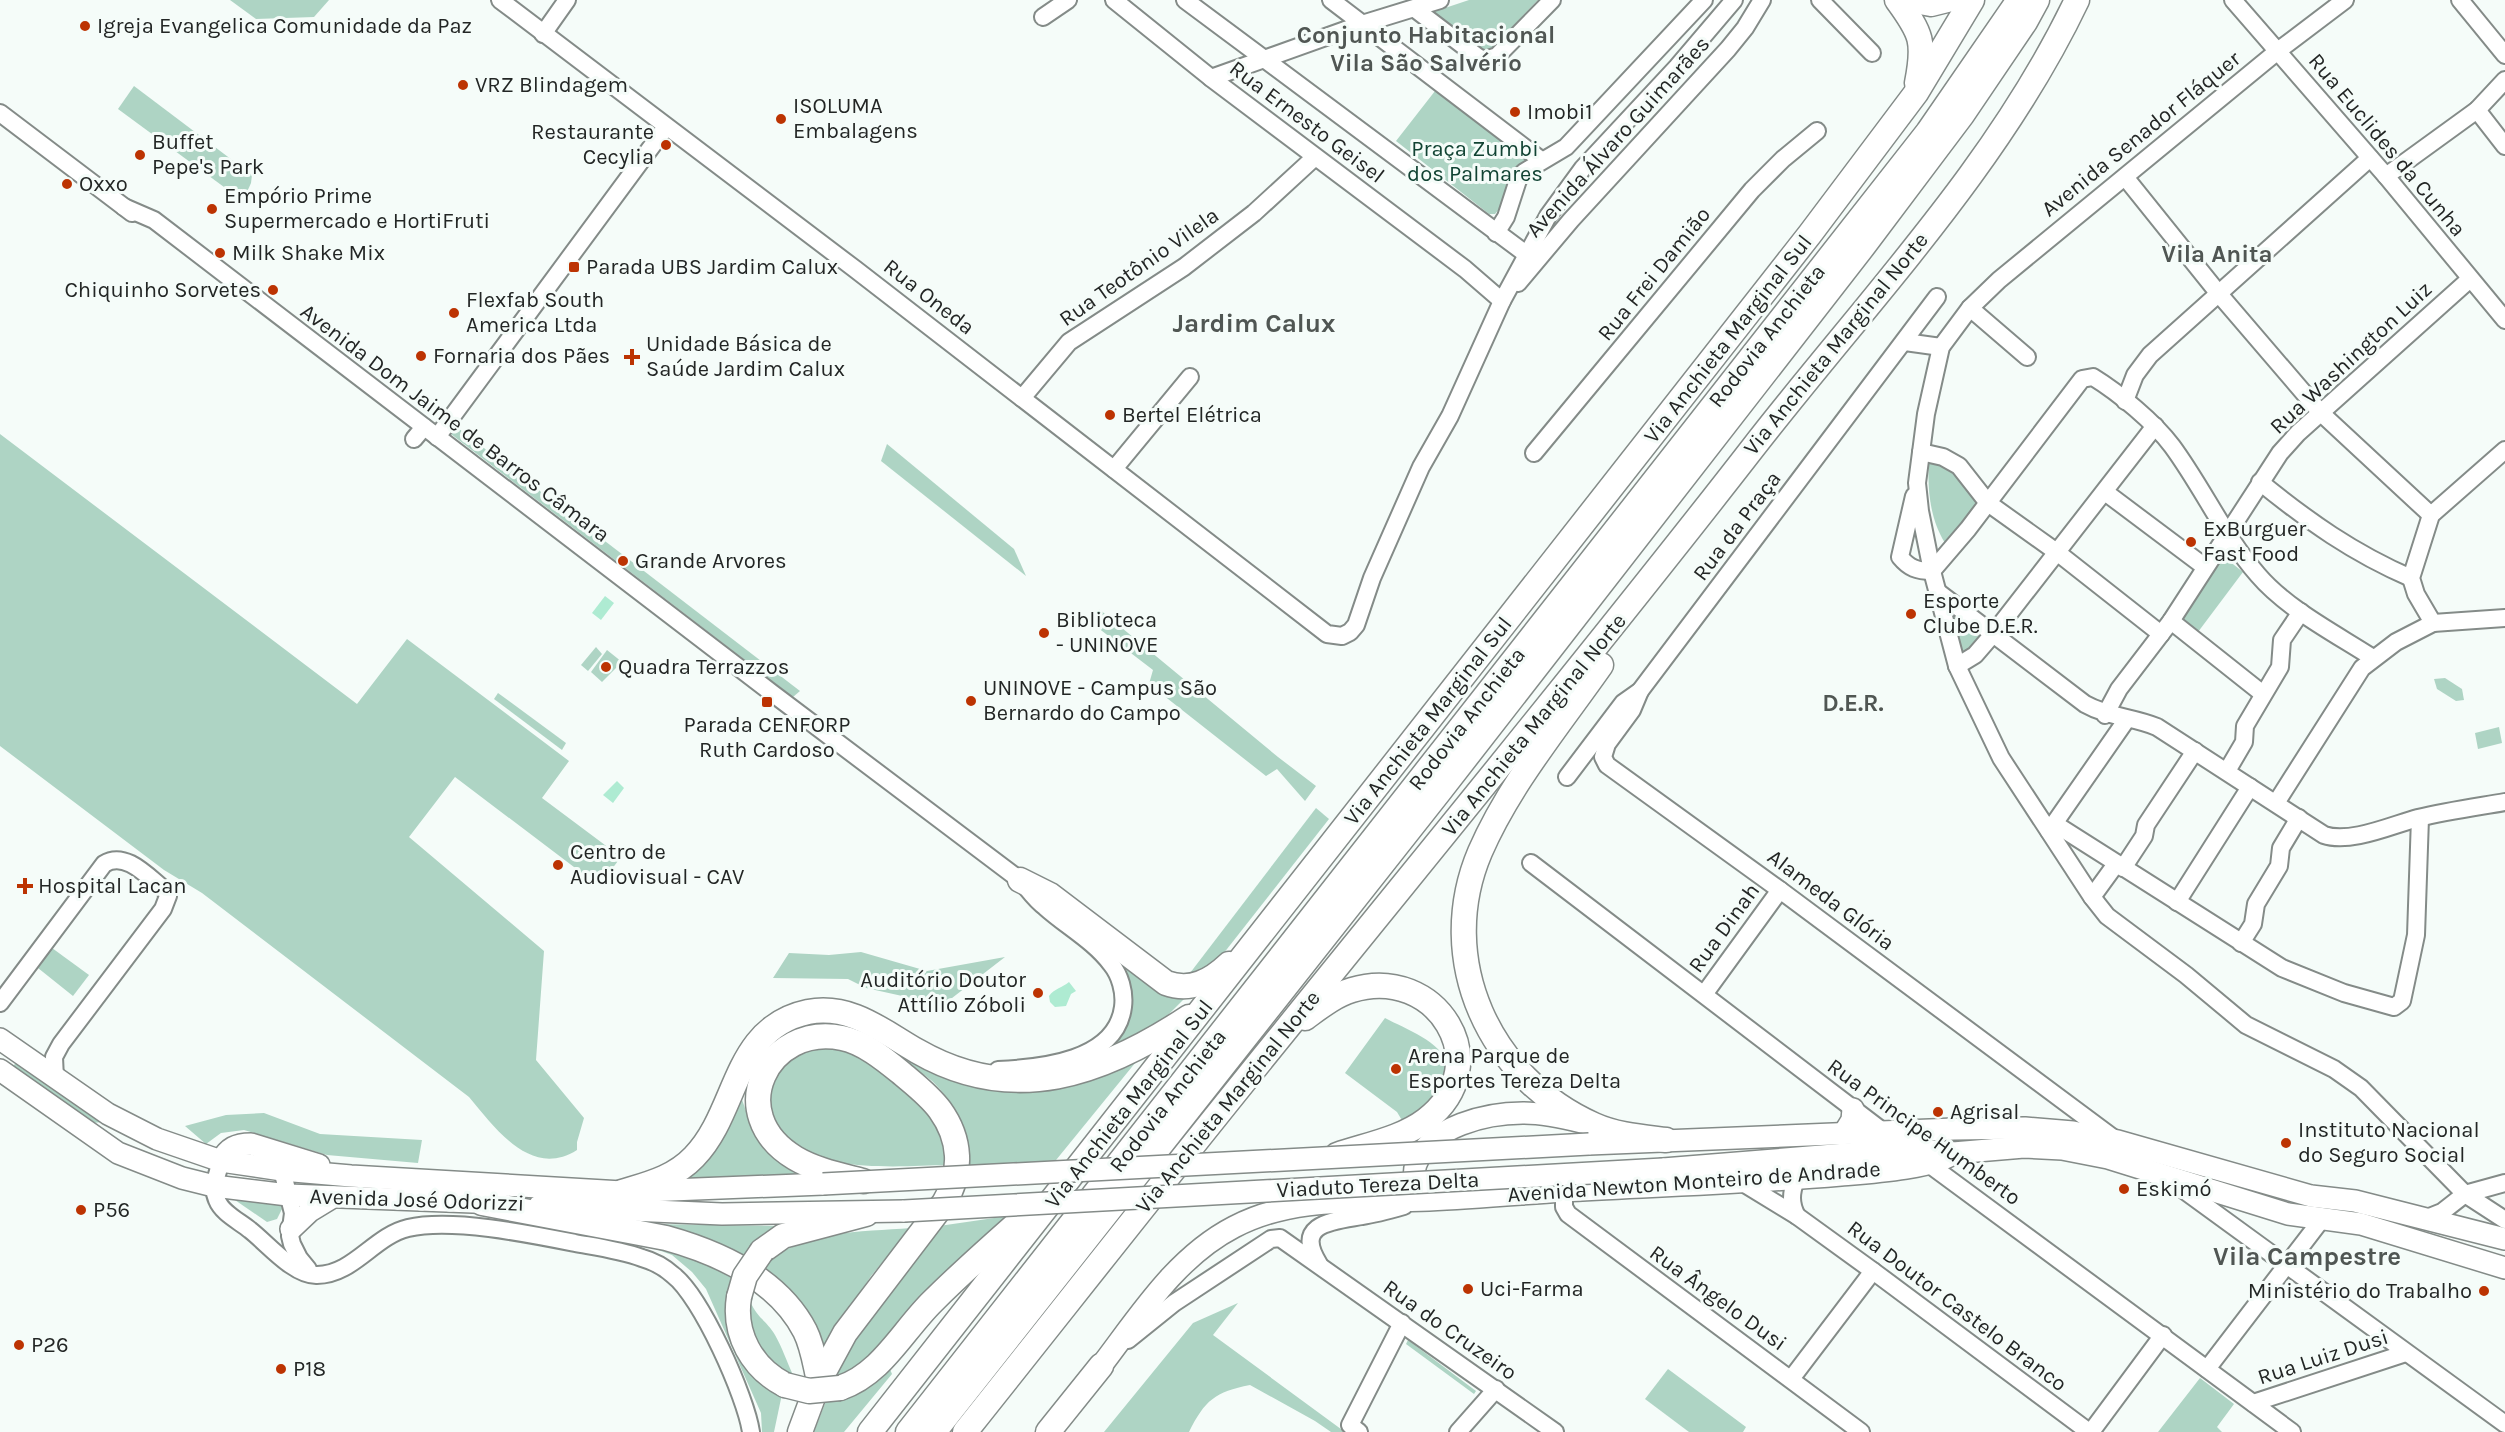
<svg xmlns="http://www.w3.org/2000/svg" width="2505" height="1432" font-family="Karla,sans-serif">
	<style>
		.green { fill: #aed4c4 }
		.water { fill: #aeebd2 }
		.lines { fill: none; stroke-linecap: round; stroke-linejoin: round }
		.minor-casing { stroke: #848b88; stroke-width: 20 }
		.major-casing { stroke: #848b88; stroke-width: 24 }
		.highway-casing { stroke: #848b88; stroke-width: 27 }
		.minor { stroke: #fff; stroke-width: 16 }
		.major { stroke: #fff; stroke-width: 21 }
		.highway { stroke: #fff; stroke-width: 24 }
		.major-bridge-casing { stroke: #848b88; stroke-width: 24; stroke-linecap: butt }
		.highway-bridge-casing { stroke: #848b88; stroke-width: 27; stroke-linecap: butt }
		.major-bridge { stroke: #fff; stroke-width: 21 }
		.highway-bridge { stroke: #fff; stroke-width: 24 }
		.poi-dot { fill: #bc3302; stroke: #f5fcf9; stroke-width: 2 }
		.labels { text-anchor: middle; dominant-baseline: central; stroke-width: 6; stroke-linejoin: round; paint-order: stroke }
		.poi-label { font-size: 22px; fill: #232625; stroke: #f5fcf9; text-anchor: start }
		.street-label { font-size: 22px; fill: #232625; stroke: #f5fcf9 }
		.park-label { font-size: 22px; fill: #114333; stroke: #f5fcf9 }
		.neighbourhood-label { font-size: 24px; font-weight: bold; fill: #505653; stroke: #f5fcf9 }
		.quarter-label { font-size: 26px; font-weight: bold; fill: #505653; stroke: #f5fcf9 }
	</style>
	<rect width="100%" height="100%" fill="#f5fcf9"/>
	<!-- green -->
	<g class="green">
		<path d="M230,0h99l-15,17 -58,2z"/>
		<path d="M1469,0h69l-47,49h-13l-45,-37z"/>
		<path d="M134,86l118,89 -1,8 -8,18 -125,-92z"/>
		<path d="M1435,91l93,70 -23,32 -3,13 -7,8h-6l-93,-73z"/>
		<path d="M454,425l346,266 -7,6 -346,-266z"/>
		<path d="M0,434l357,270 50,-65 162,122 -27,37 79,59 -22,29 -144,-109 -46,60 135,114 -8,109 48,58 -7,24v8c-46,29 -81,-21 -108,-53l-267,-204 -38,-23 -164,-124z"/>
		<path d="M887,444l127,105 12,27 -145,-115z"/>
		<path d="M1929,461l21,7 28,36 -33,39c-15,-24 -18,-54 -16,-82z"/>
		<path d="M2224,557l19,15 -45,60 -19,-15z"/>
		<path d="M1099,609l179,148 38,29 -11,15 -28,-32 -11,7 -117,-92 4,-14 -64,-49z"/>
		<path d="M1955,613l29,24 -23,23 -12,-44z"/>
		<path d="M596,647l6,7 -14,17 -7,-6z"/>
		<path d="M607,650l15,12 -20,20 -11,-10z"/>
		<path d="M2445,678l17,11 2,11 -8,1 -19,-12 -3,-10z"/>
		<path d="M498,693l68,50 -4,7 -68,-51z"/>
		<path d="M2499,727l3,16 -24,6 -3,-16z"/>
		<path d="M1316,808l13,11 -124,158h-18z"/>
		<path d="M52,948l37,27 -16,21 -35,-28z"/>
		<path d="M861,952l66,19 78,-14 -62,48 -77,-17 -18,-9 -75,-1 16,-25 40,2z"/>
		<path d="M1121,957l65,40 -30,30 -50,25c31,-33 33,-55 15,-95z"/>
		<path d="M826,1015l32,6 68,43 56,18 63,2 34,-4 61,-23 -88,108 -86,2c1,-9 3,-19 1,-28 -4,-20 -20,-44 -35,-58 -8,-7 -18,-12 -27,-19 -15,-13 -33,-29 -53,-36 -32,-12 -75,8 -93,35 -4,6 -6,15 -8,22l-7,-8c22,-43 36,-51 82,-60z"/>
		<path d="M1385,1018c20,11 57,23 62,47 -11,29 -17,40 -44,57l-6,-10 -52,-39z"/>
		<path d="M816,1042l32,3 90,69 9,51c-45,1 -118,8 -156,-22 -11,-8 -16,-23 -20,-36 -4,-11 1,-35 10,-43 10,-8 23,-15 35,-22z"/>
		<path d="M16,1063l86,59 -18,2 -74,-55z"/>
		<path d="M740,1094l10,28 17,23 33,34 -122,2z"/>
		<path d="M264,1113l56,21 102,6 -4,23 -91,-8 -83,-25 -23,3 -15,11 -21,-18 41,-11z"/>
		<path d="M232,1198l49,7 1,4 -5,10 -10,3z"/>
		<path d="M1008,1216l-146,148 -13,10 -18,1 15,-24 93,-125z"/>
		<path d="M650,1224l129,2 -18,11 -20,25z"/>
		<path d="M911,1228l-40,48 -51,78 -60,-85c38,-39 100,-37 151,-41z"/>
		<path d="M617,1235l63,15 55,24 -8,23 55,97 -8,38h-12l-1,-19 -55,-124 -14,-17 -20,-17z"/>
		<path d="M750,1301c7,17 16,19 25,34 7,12 12,27 18,40 -34,-12 -44,-42 -43,-74z"/>
		<path d="M1238,1303l-25,32 132,97h-14l-16,-11 -65,-36c-35,7 -45,15 -61,47h-85l89,-109z"/>
		<path d="M1408,1340l68,51 -2,3 -68,-50z"/>
		<path d="M889,1367l3,7 -48,58h-30l12,-31c31,-5 40,-13 63,-34z"/>
		<path d="M1668,1369l78,58 -3,5h-54l-44,-33z"/>
		<path d="M2200,1378l34,26 -17,23 5,5h-64z"/>
	</g>
	<!-- water -->
	<g class="water">
		<path d="M605,596l9,7 -13,17 -9,-7z"/>
		<path d="M617,781l7,7 -11,15 -10,-8z"/>
		<path d="M1069,982l7,9 -5,3 -5,12 -11,1 -5,-5 -1,-6c6,-8 13,-8 20,-14z"/>
	</g>
	<g class="lines">
		<defs>
			<g id="minor">
				<path d="M500,0l355,269 472,365 15,2 8,-4 6,-7 16,-47 49,-111 29,-51 52,-115 46,-85 35,-48 94,-101 57,-67"/>
				<path d="M1114,0l97,78 254,191 37,32"/>
				<path d="M1185,0l341,254"/>
				<path d="M1331,0l210,160"/>
				<path d="M1820,0l52,53"/>
				<path d="M2233,0l153,176 119,144"/>
				<path d="M2345,0l-66,50 -280,230 -29,28 -29,39 -15,67 -9,69 3,28 12,60 25,95 44,92 91,139 15,19 79,59 60,50 88,44 27,19 104,106 40,26"/>
				<path d="M2460,0l45,55"/>
				<path d="M1415,9l63,48 7,3 12,-4 55,-56"/>
				<path d="M1043,17l25,-17"/>
				<path d="M543,34l24,-34"/>
				<path d="M1211,78l151,-54 78,-24"/>
				<path d="M2477,110l28,36"/>
				<path d="M0,113l132,100"/>
				<path d="M2386,176l91,-66 28,-30"/>
				<path d="M2125,177l94,117 102,119 110,102"/>
				<path d="M124,207l30,13 618,473 248,187c8,9 15,20 25,27 21,19 49,34 66,57 9,11 14,28 12,43 -7,54 -82,61 -125,63"/>
				<path d="M1496,233l10,-16 12,-37 6,-8 42,-25 138,-147"/>
				<path d="M1518,283l53,-63 157,-171 17,-21 17,-28"/>
				<path d="M1970,308l57,49"/>
				<path d="M1905,342l36,5"/>
				<path d="M1022,398l47,-56 115,-75 70,-54 61,-56"/>
				<path d="M2125,401l10,-26 15,-20 220,-197"/>
				<path d="M437,437l229,-310"/>
				<path d="M414,439l10,-12"/>
				<path d="M2505,450l-74,65 -20,63 5,16 17,29 72,-5"/>
				<path d="M1921,452l22,5 16,9 29,37 70,50 103,81"/>
				<path d="M1534,453l218,-263 31,-31 34,-28"/>
				<path d="M1114,469l76,-92"/>
				<path d="M2260,482c48,39 93,71 151,96"/>
				<path d="M2105,492l100,75"/>
				<path d="M1914,496l-14,61c9,11 17,14 32,14"/>
				<path d="M1932,571l36,-42 114,-150 11,-2c26,16 61,45 79,69 31,42 52,90 86,129 29,34 78,59 115,83"/>
				<path d="M1938,592l147,112c23,13 48,13 72,23l167,108c26,9 68,-10 94,-17 29,-7 58,-11 87,-16"/>
				<path d="M2171,621l92,73"/>
				<path d="M1957,666l18,-11 19,-22 161,-207"/>
				<path d="M1640,691l-8,19 -25,34 -4,13 4,8 173,125 336,250"/>
				<path d="M2105,715l14,-26 52,-68 109,-168 18,-20 172,-154"/>
				<path d="M2227,771l17,-29 1,-16 35,-59 2,-27 19,-28"/>
				<path d="M1567,777l56,-74 17,-12 297,-394"/>
				<path d="M2276,803l86,-135 34,-26 37,-19"/>
				<path d="M2055,824l227,144 62,25 50,14 8,-6 14,-66 4,-117"/>
				<path d="M2049,831l78,-112"/>
				<path d="M1531,863l358,273"/>
				<path d="M2123,868l21,-32 2,-11 49,-74"/>
				<path d="M2092,897l24,-33"/>
				<path d="M2177,902l73,-115"/>
				<path d="M2241,943l12,-19 3,-20 23,-38 2,-18 18,-30"/>
				<path d="M1705,993l75,-103"/>
				<path d="M0,1003l104,-139c22,-14 45,14 62,27l2,5 -5,13 -102,135 -7,13 1,22"/>
				<path d="M1922,1159l370,273"/>
				<path d="M221,1161c-3,12 -10,26 -4,39 5,13 22,21 33,30 17,13 44,46 67,45 36,0 57,-39 91,-47 44,-10 122,6 167,15 22,4 45,7 67,15 11,3 22,9 31,17 28,21 73,122 78,157"/>
				<path d="M282,1170l11,43 -3,23 2,8 7,14 9,11"/>
				<path d="M1796,1179c-5,14 -6,24 1,37"/>
				<path d="M1743,1183l54,33 76,55 216,161"/>
				<path d="M2174,1183l331,241"/>
				<path d="M1564,1191v16l4,7 293,218"/>
				<path d="M2427,1218l15,-6 23,-18 40,-11"/>
				<path d="M1319,1264c-26,-41 14,-43 43,-48 14,-2 28,-6 42,-10"/>
				<path d="M1128,1340l46,-37 97,-64 9,-1 275,194"/>
				<path d="M2207,1369l115,-150"/>
				<path d="M1791,1379l82,-108"/>
				<path d="M2253,1403l153,-50"/>
				<path d="M1359,1432l-9,-7 52,-102"/>
				<path d="M1458,1432l38,-43"/>
				<path d="M2091,1432l72,-97"/>
			</g>
			<g id="major">
				<path d="M0,1039l108,75 49,25 64,22 61,9 69,6 271,16 201,-8"/>
				<path d="M0,1070l118,83 64,25 32,8 74,9 211,8"/>
				<path d="M1844,1133l8,-13 1,-11"/>
				<path d="M1589,1144l365,-15 71,-1 48,4 45,9 193,55 44,5 150,38"/>
				<path d="M221,1161c7,-13 15,-17 30,-17l68,21"/>
				<path d="M1663,1169l245,-20 45,4 71,-6 38,2 46,9 180,56 73,10 144,44"/>
				<path d="M1425,1197c-9,-8 -13,-21 -9,-33 14,-38 71,-51 107,-51 20,0 39,4 59,9"/>
				<path d="M539,1206l183,8 182,-3"/>
				<path d="M291,1229l19,-18 23,-14"/>
				<path d="M1101,1366c39,-51 75,-109 133,-139 61,-32 129,-24 195,-27 45,-2 90,-6 134,-9 93,-5 185,-8 278,-16 23,-2 98,-7 112,-22"/>
			</g>
			<g id="highway">
				<path d="M1897,0c25,34 28,42 20,83"/>
				<path d="M1909,0l22,4 16,-4"/>
				<path d="M1601,665c-42,60 -92,120 -121,187 -46,108 10,227 114,273 22,10 48,12 72,15"/>
				<path d="M1020,880l30,15 116,88c25,9 45,-2 63,-19"/>
				<path d="M1305,1018c15,-11 30,-23 47,-28 84,-26 147,74 74,130 -25,19 -60,25 -89,35"/>
				<path d="M622,1192c26,-8 52,-14 72,-35 45,-46 38,-129 114,-145 43,-8 74,19 109,39 97,56 186,23 272,-34"/>
				<path d="M482,1203l184,35c54,15 112,41 139,93 8,16 10,33 14,50"/>
				<path d="M762,1251l21,-15 83,-22"/>
				<path d="M739,1297c-6,37 13,71 46,88"/>
				<path d="M840,1388c42,-14 63,-58 93,-87 31,-31 63,-59 96,-88"/>
				<path d="M800,1432l19,-51 26,-48 99,-130c19,-31 17,-64 -4,-93 -11,-15 -26,-26 -40,-38 -16,-13 -37,-30 -58,-34 -74,-15 -120,76 -47,120 20,12 45,17 68,23"/>
				<path d="M870,1432l940,-1198 106,-141 56,-93"/>
				<path d="M908,1432l1020,-1300 91,-132"/>
				<path d="M934,1432l505,-640 426,-548 97,-129 63,-93 12,-22"/>
				<path d="M965,1432c106,-133 211,-267 319,-400 156,-193 315,-386 468,-583 113,-146 245,-281 325,-449"/>
				<path d="M1048,1432l53,-66"/>
			</g>
		</defs>
		<!-- minor casing -->
		<use href="#minor" class="minor-casing"/>
		<!-- major casing -->
		<use href="#major" class="major-casing"/>
		<!-- highway casing -->
		<use href="#highway" class="highway-casing"/>
		<!-- minor -->
		<use href="#minor" class="minor"/>
		<!-- major -->
		<use href="#major" class="major"/>
		<!-- highway -->
		<use href="#highway" class="highway"/>
		<defs>
			<g id="major-bridge">
				<path d="M823,1184l766,-40"/>
				<path d="M904,1211l759,-42"/>
			</g>
			<g id="highway-bridge">
				<path d="M739,1297l6,-21 17,-25"/>
				<path d="M785,1385l24,6 31,-3"/>
			</g>
		</defs>
		<!-- major-bridge casing -->
		<use href="#major-bridge" class="major-bridge-casing"/>
		<!-- highway-bridge casing -->
		<use href="#highway-bridge" class="highway-bridge-casing"/>
		<!-- major-bridge -->
		<use href="#major-bridge" class="major-bridge"/>
		<!-- highway-bridge -->
		<use href="#highway-bridge" class="highway-bridge"/>
	</g>
	<!-- markers -->
	<g class="poi-dot">
		<circle cx="85" cy="26" r="6"/>
		<circle cx="463" cy="85" r="6"/>
		<circle cx="1515" cy="112" r="6"/>
		<circle cx="781" cy="119" r="6"/>
		<circle cx="666" cy="145" r="6"/>
		<circle cx="140" cy="155" r="6"/>
		<circle cx="67" cy="184" r="6"/>
		<circle cx="212" cy="209" r="6"/>
		<circle cx="220" cy="253" r="6"/>
		<rect x="568" y="261" width="12" height="12" rx="3"/>
		<circle cx="273" cy="290" r="6"/>
		<circle cx="454" cy="313" r="6"/>
		<circle cx="421" cy="356" r="6"/>
		<path d="M629 348h6v6h6v6h-6v6h-6v-6h-6v-6h6z"/>
		<circle cx="1110" cy="415" r="6"/>
		<circle cx="2191" cy="542" r="6"/>
		<circle cx="623" cy="561" r="6"/>
		<circle cx="1911" cy="614" r="6"/>
		<circle cx="1044" cy="633" r="6"/>
		<circle cx="606" cy="667" r="6"/>
		<circle cx="971" cy="701" r="6"/>
		<rect x="761" y="696" width="12" height="12" rx="3"/>
		<circle cx="558" cy="865" r="6"/>
		<path d="M22 877h6v6h6v6h-6v6h-6v-6h-6v-6h6z"/>
		<circle cx="1038" cy="993" r="6"/>
		<circle cx="1396" cy="1069" r="6"/>
		<circle cx="1938" cy="1112" r="6"/>
		<circle cx="2286" cy="1143" r="6"/>
		<circle cx="2124" cy="1189" r="6"/>
		<circle cx="81" cy="1210" r="6"/>
		<circle cx="1468" cy="1289" r="6"/>
		<circle cx="2484" cy="1291" r="6"/>
		<circle cx="19" cy="1345" r="6"/>
		<circle cx="281" cy="1369" r="6"/>
	</g>
	<g class="labels">
		<!-- poi labels -->
		<g class="poi-label">
			<text x="97" y="26">Igreja Evangelica Comunidade da Paz</text>
			<text x="475" y="85">VRZ Blindagem</text>
			<text x="793" y="106">ISOLUMA<tspan x="793" dy="25">Embalagens</tspan></text>
			<text x="1527" y="112">Imobi1</text>
			<text x="654" y="132" text-anchor="end">Restaurante<tspan x="654" dy="25">Cecylia</tspan></text>
			<text x="152" y="142">Buffet<tspan x="152" dy="25">Pepe's Park</tspan></text>
			<text x="79" y="184">Oxxo</text>
			<text x="224" y="196">Empório Prime<tspan x="224" dy="25">Supermercado e HortiFruti</tspan></text>
			<text x="232" y="253">Milk Shake Mix</text>
			<text x="586" y="267">Parada UBS Jardim Calux</text>
			<text x="261" y="290" text-anchor="end">Chiquinho Sorvetes</text>
			<text x="466" y="300">Flexfab South<tspan x="466" dy="25">America Ltda</tspan></text>
			<text x="646" y="344">Unidade Básica de<tspan x="646" dy="25">Saúde Jardim Calux</tspan></text>
			<text x="433" y="356">Fornaria dos Pães</text>
			<text x="1122" y="415">Bertel Elétrica</text>
			<text x="2203" y="529">ExBurguer<tspan x="2203" dy="25">Fast Food</tspan></text>
			<text x="635" y="561">Grande Arvores</text>
			<text x="1923" y="601">Esporte<tspan x="1923" dy="25">Clube D.E.R.</tspan></text>
			<text x="1056" y="620">Biblioteca<tspan x="1056" dy="25">- UNINOVE</tspan></text>
			<text x="618" y="667">Quadra Terrazzos</text>
			<text x="983" y="688">UNINOVE - Campus São<tspan x="983" dy="25">Bernardo do Campo</tspan></text>
			<text x="767" y="725" text-anchor="middle">Parada CENFORP<tspan x="767" dy="25">Ruth Cardoso</tspan></text>
			<text x="570" y="852">Centro de<tspan x="570" dy="25">Audiovisual - CAV</tspan></text>
			<text x="38" y="886">Hospital Lacan</text>
			<text x="1026" y="980" text-anchor="end">Auditório Doutor<tspan x="1026" dy="25">Attílio Zóboli</tspan></text>
			<text x="1408" y="1056">Arena Parque de<tspan x="1408" dy="25">Esportes Tereza Delta</tspan></text>
			<text x="1950" y="1112">Agrisal</text>
			<text x="2298" y="1130">Instituto Nacional<tspan x="2298" dy="25">do Seguro Social</tspan></text>
			<text x="2136" y="1189">Eskimó</text>
			<text x="93" y="1210">P56</text>
			<text x="1480" y="1289">Uci-Farma</text>
			<text x="2472" y="1291" text-anchor="end">Ministério do Trabalho</text>
			<text x="31" y="1345">P26</text>
			<text x="293" y="1369">P18</text>
		</g>
		<!-- street labels -->
		<g class="street-label">
			<text transform="translate(1307 122) rotate(37)">Rua Ernesto Geisel</text>
			<text transform="translate(2141 134) rotate(-39)">Avenida Senador Fláquer</text>
			<text transform="translate(1618 137) rotate(-48)">Avenida Álvaro Guimarães</text>
			<text transform="translate(2387 145) rotate(50)">Rua Euclides da Cunha</text>
			<text transform="translate(1139 267) rotate(-35)">Rua Teotônio Vilela</text>
			<text transform="translate(1654 274) rotate(-51)">Rua Frei Damião</text>
			<text transform="translate(929 297) rotate(38)">Rua Oneda</text>
			<text transform="translate(1767 336) rotate(-52)">Rodovia Anchieta</text>
			<text transform="translate(1728 339) rotate(-52)">Via Anchieta Marginal Sul</text>
			<text transform="translate(1836 344) rotate(-51)">Via Anchieta Marginal Norte</text>
			<text transform="translate(2351 358) rotate(-43)">Rua Washington Luiz</text>
			<text transform="translate(455 423) rotate(37)">Avenida Dom Jaime de Barros Câmara</text>
			<text transform="translate(1737 526) rotate(-53)">Rua da Praça</text>
			<text transform="translate(1467 719) rotate(-52)">Rodovia Anchieta</text>
			<text transform="translate(1428 721) rotate(-52)">Via Anchieta Marginal Sul</text>
			<text transform="translate(1534 725) rotate(-51)">Via Anchieta Marginal Norte</text>
			<text transform="translate(1831 900) rotate(37)">Alameda Glória</text>
			<text transform="translate(1724 928) rotate(-54)">Rua Dinah</text>
			<text transform="translate(1168 1101) rotate(-52)">Rodovia Anchieta</text>
			<text transform="translate(1228 1102) rotate(-51)">Via Anchieta Marginal Norte</text>
			<text transform="translate(1129 1104) rotate(-52)">Via Anchieta Marginal Sul</text>
			<text transform="translate(1924 1132) rotate(36)">Rua Principe Humberto</text>
			<text transform="translate(1694 1182) rotate(-4)">Avenida Newton Monteiro de Andrade</text>
			<text transform="translate(1378 1185) rotate(-3)">Viaduto Tereza Delta</text>
			<text transform="translate(417 1200) rotate(2)">Avenida José Odorizzi</text>
			<text transform="translate(1718 1298) rotate(36)">Rua Ângelo Dusi</text>
			<text transform="translate(1957 1306) rotate(37)">Rua Doutor Castelo Branco</text>
			<text transform="translate(1450 1330) rotate(35)">Rua do Cruzeiro</text>
			<text transform="translate(2323 1357) rotate(-18)">Rua Luiz Dusi</text>
		</g>
		<!-- park labels -->
		<g class="park-label">
			<text x="1475" y="149">Praça Zumbi<tspan x="1475" dy="25">dos Palmares</tspan></text>
		</g>
		<!-- neighbourhood labels -->
		<g class="neighbourhood-label">
			<text x="1426" y="35">Conjunto Habitacional<tspan x="1426" dy="28">Vila São Salvério</tspan></text>
			<text x="2217" y="254">Vila Anita</text>
			<text x="1853" y="703">D.E.R.</text>
		</g>
		<!-- quarter labels -->
		<g class="quarter-label">
			<text x="1254" y="323">Jardim Calux</text>
			<text x="2307" y="1256">Vila Campestre</text>
		</g>
	</g>
</svg>
